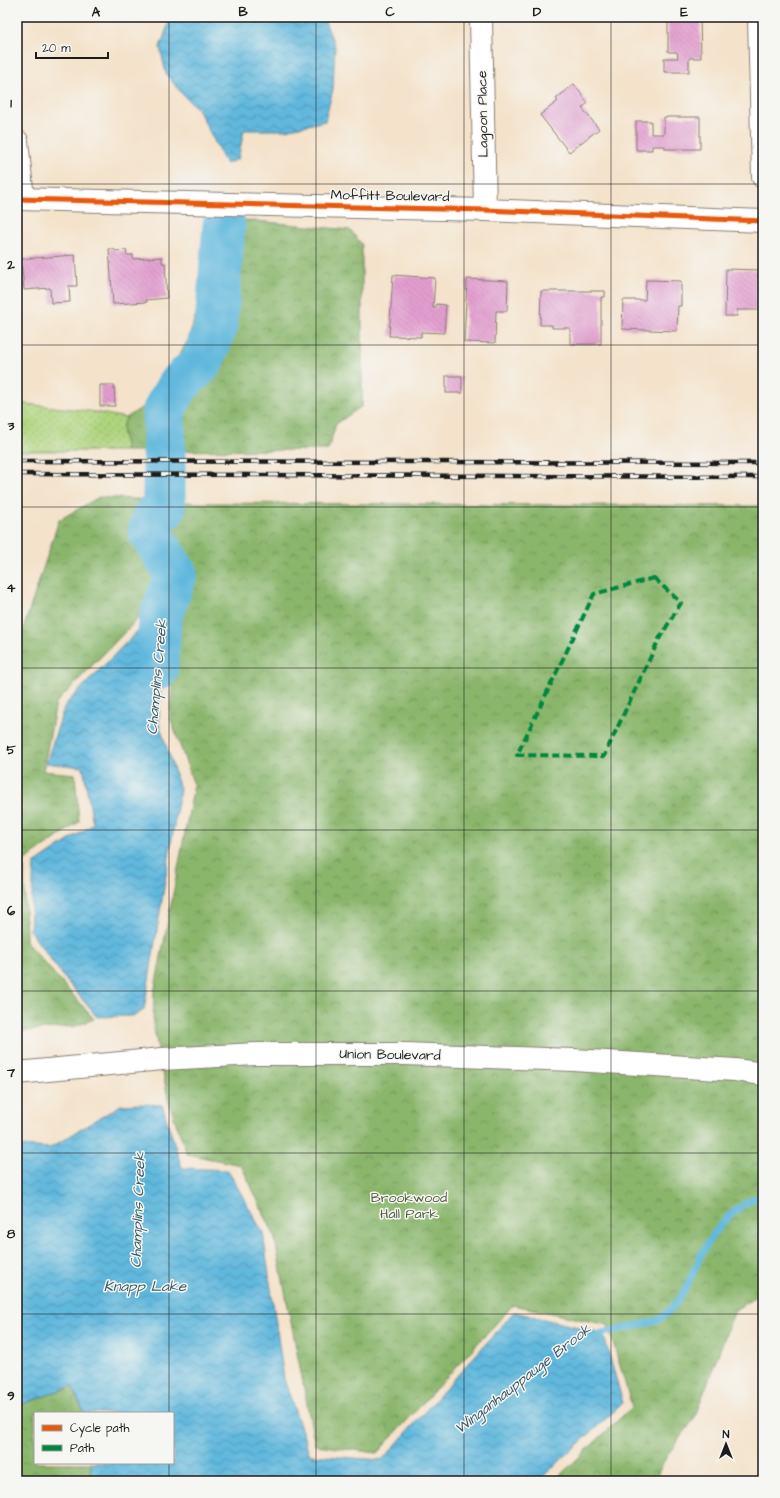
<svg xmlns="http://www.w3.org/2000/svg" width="780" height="1498" font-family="'Architects Daughter',sans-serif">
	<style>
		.grass { fill: url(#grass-dots); stroke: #65784c }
		.forest { fill: url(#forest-crowns); stroke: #536944 }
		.water { fill: url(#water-waves); stroke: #3e6a7c }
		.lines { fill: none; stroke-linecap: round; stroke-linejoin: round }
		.stream { stroke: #60b8dd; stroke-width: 7 }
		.river { stroke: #60b8dd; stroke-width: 43 }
		.building { fill: url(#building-back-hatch) }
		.minor-casing { stroke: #887f73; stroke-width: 24 }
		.secondary-casing { stroke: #887f73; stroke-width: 24 }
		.minor { stroke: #fff; stroke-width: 22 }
		.secondary { stroke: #fff; stroke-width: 22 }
		.rail-casing { stroke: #1c1c1c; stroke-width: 4.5 }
		.rail { stroke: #f6f6f2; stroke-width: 3; stroke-dasharray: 9; stroke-linecap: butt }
		.quiet { stroke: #00873e; stroke-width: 4; stroke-dasharray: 8 4; stroke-linecap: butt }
		.cycleway-casing { stroke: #f6f6f2; stroke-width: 8 }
		.cycleway { stroke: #e8590c; stroke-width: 5 }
		.grid { fill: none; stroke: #1c1c1c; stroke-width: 1; stroke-opacity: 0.55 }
		.labels { text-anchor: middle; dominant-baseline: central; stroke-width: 3; stroke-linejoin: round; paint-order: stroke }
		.street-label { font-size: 14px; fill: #1c1c1c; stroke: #f6f6f2 }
		.park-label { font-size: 14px; fill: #4f5c3e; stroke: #f6f6f2 }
		.water-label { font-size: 15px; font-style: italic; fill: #375a69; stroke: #f6f6f2 }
		.neatline { fill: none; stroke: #1c1c1c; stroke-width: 1.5 }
		.grid-label { font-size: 13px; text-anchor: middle; font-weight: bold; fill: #1c1c1c }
	</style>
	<defs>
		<pattern id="grass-dots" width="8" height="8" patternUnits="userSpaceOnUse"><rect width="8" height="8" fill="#aed47d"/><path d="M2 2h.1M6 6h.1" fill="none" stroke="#95b56b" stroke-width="1.8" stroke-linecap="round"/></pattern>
		<pattern id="forest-crowns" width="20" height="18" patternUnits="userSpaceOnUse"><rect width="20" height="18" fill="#8ab66c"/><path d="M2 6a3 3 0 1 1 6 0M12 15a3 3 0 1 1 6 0" fill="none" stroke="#709358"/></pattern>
		<pattern id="water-waves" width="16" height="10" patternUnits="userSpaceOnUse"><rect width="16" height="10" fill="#60b8dd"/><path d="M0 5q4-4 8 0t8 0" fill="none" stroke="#4e95b2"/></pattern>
		<pattern id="building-back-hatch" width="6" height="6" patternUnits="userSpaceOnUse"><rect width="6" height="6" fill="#e29ecf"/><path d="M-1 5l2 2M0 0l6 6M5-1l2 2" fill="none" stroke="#c188b1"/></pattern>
	</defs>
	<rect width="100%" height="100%" fill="#f6f6f2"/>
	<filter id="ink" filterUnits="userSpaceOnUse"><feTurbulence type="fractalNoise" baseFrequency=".025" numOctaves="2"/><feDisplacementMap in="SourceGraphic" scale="8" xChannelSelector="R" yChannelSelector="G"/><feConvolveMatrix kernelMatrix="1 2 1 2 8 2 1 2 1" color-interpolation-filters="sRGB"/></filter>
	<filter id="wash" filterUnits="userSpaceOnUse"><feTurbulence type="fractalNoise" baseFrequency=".012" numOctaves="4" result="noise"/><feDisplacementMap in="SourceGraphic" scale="16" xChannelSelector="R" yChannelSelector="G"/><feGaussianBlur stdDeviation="0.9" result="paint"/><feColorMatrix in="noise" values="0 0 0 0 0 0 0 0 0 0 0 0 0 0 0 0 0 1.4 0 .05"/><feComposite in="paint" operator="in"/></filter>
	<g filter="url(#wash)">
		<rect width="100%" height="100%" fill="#f4e2ca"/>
		<!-- grass -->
		<path class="grass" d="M17,403l72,8 37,7 -4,10 4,23h-109z"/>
		<!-- forest -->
		<g class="forest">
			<path d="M213,217l137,13 12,15v161l-26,18 -8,26 -202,1 -4,-23 4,-10 26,-17 36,-61 14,-45z"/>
			<path d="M99,497l104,6 560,3v786l-28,18 -41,109 -26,35 -14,27h-100l78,-74 -24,-82 -95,-20 -136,148 -62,-8 -41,-210 -33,-70 -54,-11 -18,-51 -16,-79 1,-31 40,-208 -24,-68 6,-106 -25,-6 -95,98 -13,68 32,3 4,48 -55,39 2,81 68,77 -18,7 -59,6v-384l42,-128z"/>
			<path d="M72,1386l12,27h-49v50h56l-1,18h-73v-75z"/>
		</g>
		<!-- water -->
		<g class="water">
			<path d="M171,17h152l12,29 -2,43 -8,32 -39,9h-42l-6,29 -12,5 -28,-55 -14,-13 -18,-22 -6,-27z"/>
			<path d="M163,605l-4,118 21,66 -36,221 -10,6 -37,1 -31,-37 -36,-49 4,-67 59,-40 -10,-57 -37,-4 19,-58z"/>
			<path d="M141,1104l21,1 20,63 46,2 35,63 21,146 26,76 72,5 132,-148 89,21 20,70 -85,78h-448l1,-18h82v-50h-89l-12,-27 -55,20v-260l33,2 71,-43z"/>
		</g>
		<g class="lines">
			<!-- stream -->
			<path class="stream" d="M596,1338l7,-5c11,-3 50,-10 57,-14 22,-16 30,-41 41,-64 14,-27 33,-50 62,-60"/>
			<!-- river -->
			<path class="river" d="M157,669l3,-50 16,-45 -27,-43 5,-15 10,-7v-99l14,-25 24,-23 14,-36 8,-101"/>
		</g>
		<g id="blocks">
			<!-- building -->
			<g class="building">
				<path d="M668,17h32l1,41h-12v14h-25v-14h14l-1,-6h-9z"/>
				<path d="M574,84l14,19 -6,5 17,21 -30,23 -29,-37 18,-14 -2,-2z"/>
				<path d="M664,117h36v32h-35v-3h-13v4h-16v-29h15v13h13z"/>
				<path d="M109,249h4l3,2 10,-1 1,5h6v4l29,-2v6h3l2,35 -21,2 1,2 -34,2z"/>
				<path d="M75,255l2,31h-8l1,16 -19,1 -1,-15 -26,2 -3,-31z"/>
				<path d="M726,269l33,1 -1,8h5v32h-26v6h-12z"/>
				<path d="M393,275l42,3 -2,30h3v-4l10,1 -2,28 -23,-1v5l-32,-1z"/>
				<path d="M467,279l41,2 -1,30h-11l-1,32 -31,-1z"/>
				<path d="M646,280l35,1v25h-3l-1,25 -55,-2 1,-29h22z"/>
				<path d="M541,291h64v6h-4v47h-31v-16h-18v-3h-12z"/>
				<rect x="446" y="376" width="16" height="17"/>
				<path d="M100,385h14l1,21h-15z"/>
			</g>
		</g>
	</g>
	<g filter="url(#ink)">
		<use href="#blocks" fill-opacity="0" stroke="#887f73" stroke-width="1"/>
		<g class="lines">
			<defs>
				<g id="minor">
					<path d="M481,17l4,193"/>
					<path d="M759,17l4,160"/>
					<path d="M17,141l6,58"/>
					<path d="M17,199l468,11 278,11"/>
				</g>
				<path id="secondary" d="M17,1073l145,-14 94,-5h148l170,6 161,10 28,4"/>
			</defs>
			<!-- minor casing -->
			<use href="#minor" class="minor-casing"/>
			<!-- secondary casing -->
			<use href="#secondary" class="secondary-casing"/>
			<!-- minor -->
			<use href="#minor" class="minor"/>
			<!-- secondary -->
			<use href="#secondary" class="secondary"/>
			<defs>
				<g id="rail">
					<path d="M17,461l746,2"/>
					<path d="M17,474l746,3"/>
				</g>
			</defs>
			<!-- rail casing -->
			<use href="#rail" class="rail-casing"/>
			<!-- rail -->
			<use href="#rail" class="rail"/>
			<!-- quiet -->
			<path class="quiet" d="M654,578l27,25 -22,36 -55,117 -87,-1 77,-161z"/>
			<defs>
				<path id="cycleway" d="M17,199l468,11 278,11"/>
			</defs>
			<!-- cycleway casing -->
			<use href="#cycleway" class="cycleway-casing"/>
			<!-- cycleway -->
			<use href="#cycleway" class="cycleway"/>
		</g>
	</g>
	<!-- grid -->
	<path class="grid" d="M169,17v1396M316,17v1464M464,17v1464M611,17v1464M17,184h746M17,345h746M17,507h746M17,668h746M17,830h746M17,991h746M17,1153h746M17,1314h746M169,1463v18"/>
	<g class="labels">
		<!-- street labels -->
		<g class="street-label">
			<text transform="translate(483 114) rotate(-91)">Lagoon Place</text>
			<text transform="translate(390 196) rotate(1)">Moffitt Boulevard</text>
			<text transform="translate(390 1055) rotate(1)">Union Boulevard</text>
		</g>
		<!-- park labels -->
		<g class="park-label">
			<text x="409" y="1198">Brookwood<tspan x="409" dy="16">Hall Park</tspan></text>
		</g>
		<!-- water labels -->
		<g class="water-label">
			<text transform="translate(157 677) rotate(-85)">Champlins Creek</text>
			<text transform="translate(138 1210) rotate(-88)">Champlins Creek</text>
			<text x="145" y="1286">Knapp Lake</text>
			<text transform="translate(523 1379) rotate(-38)">Winganhauppauge Brook</text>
		</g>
	</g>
	<!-- margin -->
	<rect width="780" height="1498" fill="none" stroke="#f6f6f2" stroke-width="44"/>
	<!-- legend -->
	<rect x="34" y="1412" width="140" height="52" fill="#f6f6f2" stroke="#9f9f9c"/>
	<rect x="42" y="1425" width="20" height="6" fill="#e8590c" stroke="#9f9f9c"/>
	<text x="70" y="1432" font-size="12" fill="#1c1c1c">Cycle path</text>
	<rect x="42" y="1445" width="20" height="6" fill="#00873e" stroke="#9f9f9c"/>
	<text x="70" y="1452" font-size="12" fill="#1c1c1c">Path</text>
	<!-- north arrow -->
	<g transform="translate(726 1444)" stroke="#f6f6f2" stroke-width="3" paint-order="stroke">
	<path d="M0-3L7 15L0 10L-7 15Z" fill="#1c1c1c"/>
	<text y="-6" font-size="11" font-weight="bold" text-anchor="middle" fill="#1c1c1c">N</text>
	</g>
	<!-- scale -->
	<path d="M36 52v6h72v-6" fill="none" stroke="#1c1c1c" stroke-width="2"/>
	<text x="42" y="52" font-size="12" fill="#1c1c1c" stroke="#f6f6f2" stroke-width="3" paint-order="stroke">20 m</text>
	<rect x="22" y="22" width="736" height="1454" class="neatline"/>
	<g class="grid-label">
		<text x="96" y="16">A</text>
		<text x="243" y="16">B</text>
		<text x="390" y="16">C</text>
		<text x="537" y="16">D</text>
		<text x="684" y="16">E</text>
		<text x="11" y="107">1</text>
		<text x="11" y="269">2</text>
		<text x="11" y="430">3</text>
		<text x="11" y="592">4</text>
		<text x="11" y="754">5</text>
		<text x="11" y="915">6</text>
		<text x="11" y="1077">7</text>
		<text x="11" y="1238">8</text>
		<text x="11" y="1400">9</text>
	</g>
</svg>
